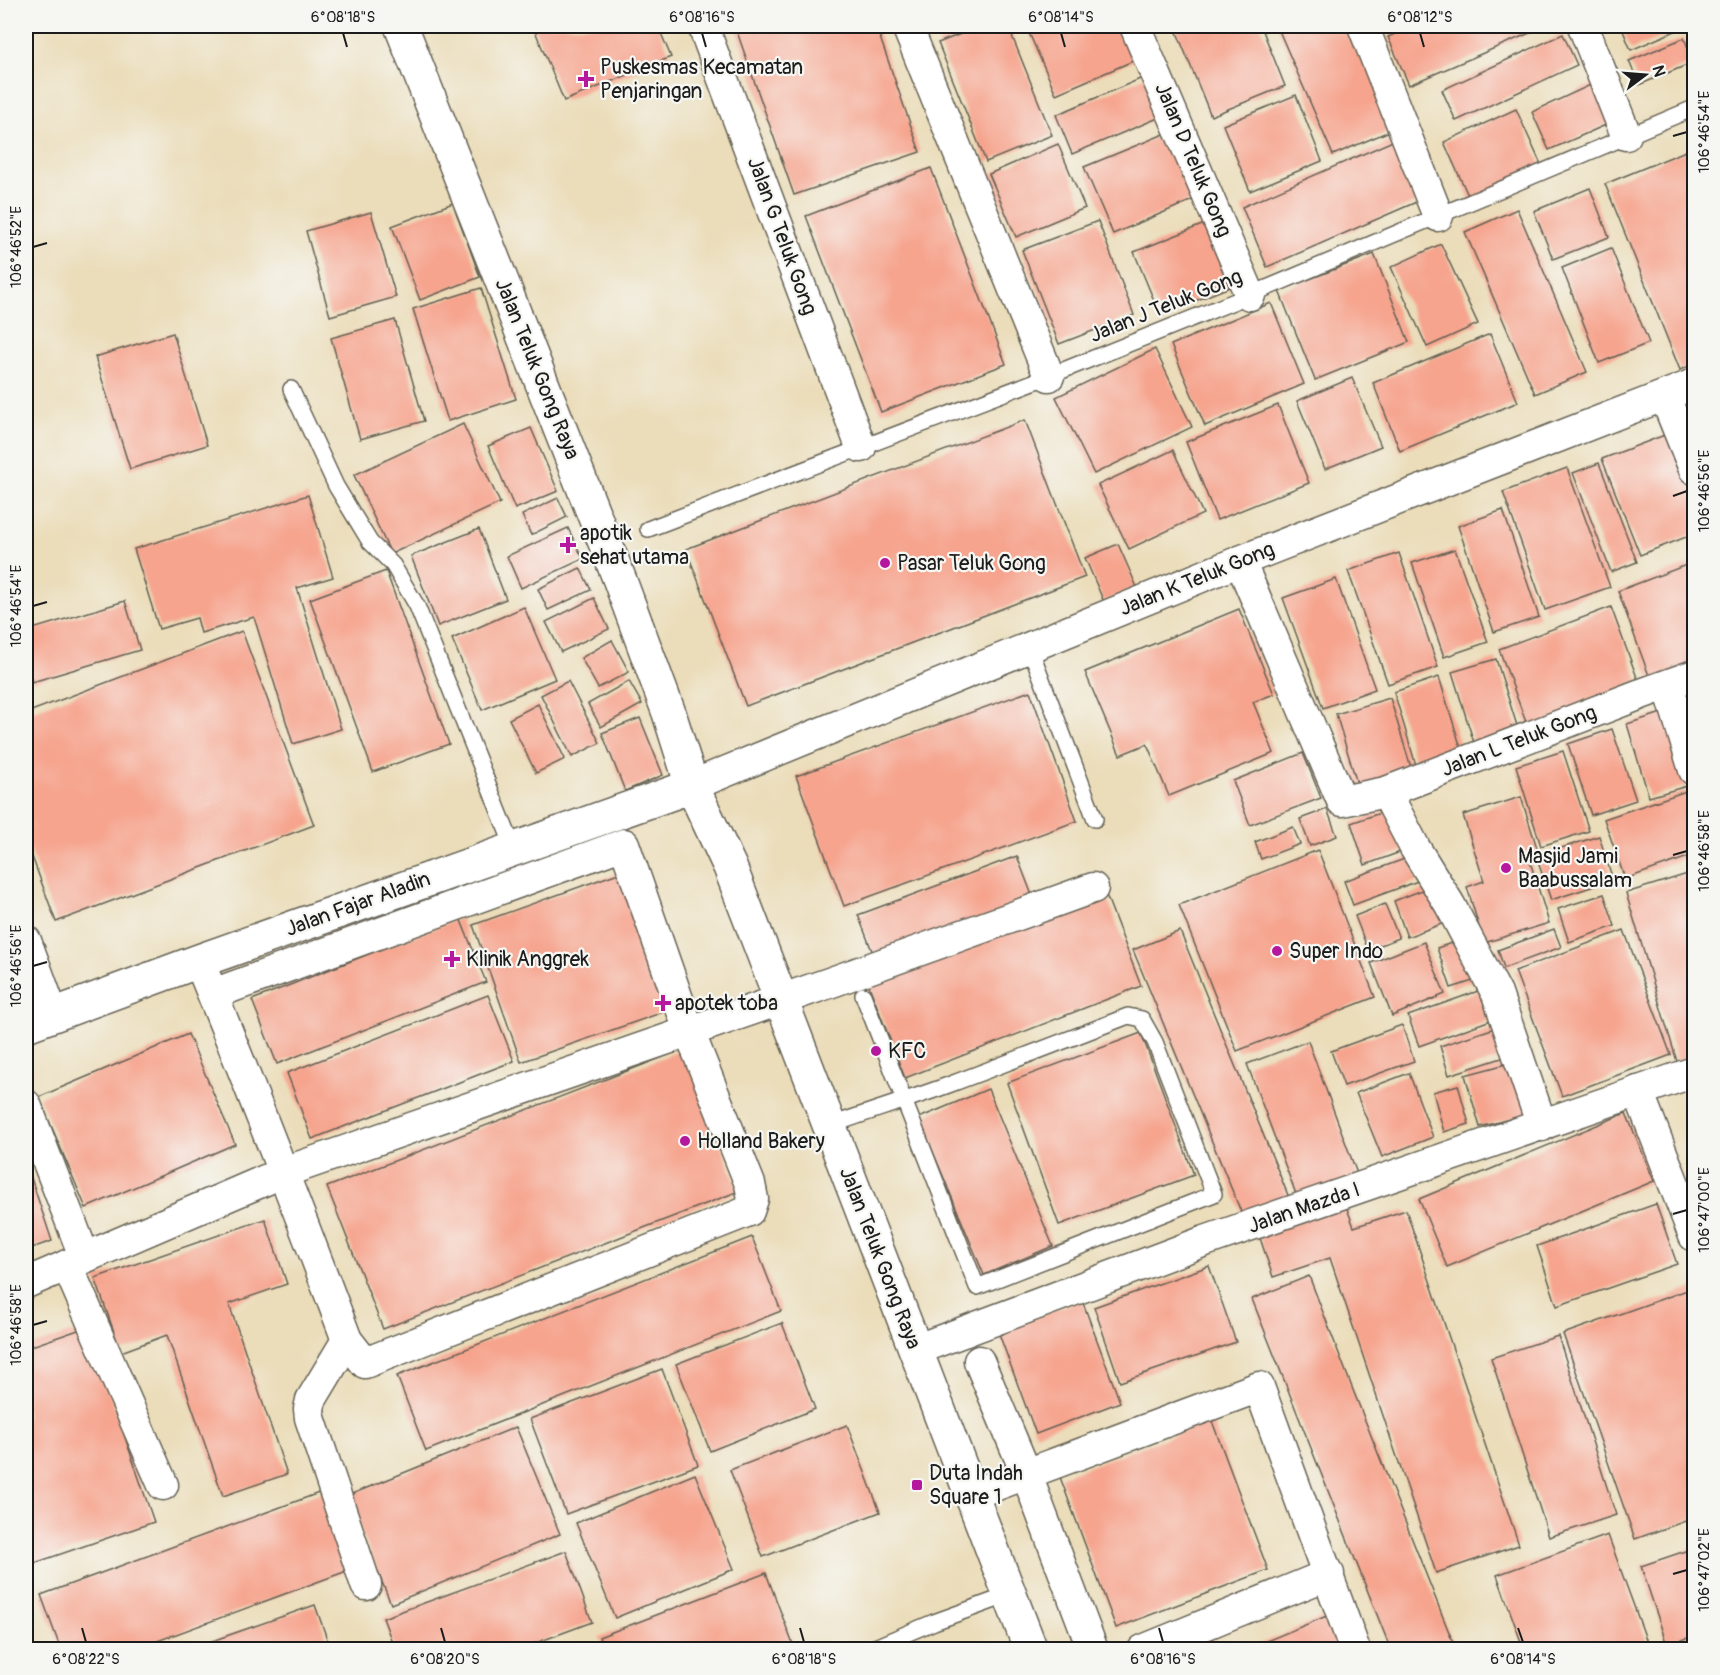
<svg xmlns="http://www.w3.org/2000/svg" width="1720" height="1675" font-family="Pangolin,sans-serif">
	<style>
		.building { fill: #f6a48e }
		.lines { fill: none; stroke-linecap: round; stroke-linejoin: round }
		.service-casing { stroke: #646053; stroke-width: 18 }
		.minor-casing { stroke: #646053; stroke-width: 33 }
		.tertiary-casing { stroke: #646053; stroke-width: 36 }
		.secondary-casing { stroke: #646053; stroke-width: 36 }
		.service { stroke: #fff; stroke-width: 15 }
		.minor { stroke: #fff; stroke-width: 30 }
		.tertiary { stroke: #fff; stroke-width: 33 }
		.secondary { stroke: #fff; stroke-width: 33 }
		.ticks { fill: none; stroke: #1c1c1c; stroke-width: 2 }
		.poi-dot { fill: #b5179e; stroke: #f6f6f2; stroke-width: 2 }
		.labels { text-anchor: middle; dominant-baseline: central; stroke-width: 4.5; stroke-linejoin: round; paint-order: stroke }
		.poi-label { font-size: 21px; fill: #1c1c1c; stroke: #f6f6f2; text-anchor: start }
		.street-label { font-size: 21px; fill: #1c1c1c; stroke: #f6f6f2 }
		.neatline { fill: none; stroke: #1c1c1c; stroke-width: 2 }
		.ticks-label { font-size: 15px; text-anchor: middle; fill: #1c1c1c }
	</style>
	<rect width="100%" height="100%" fill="#f6f6f2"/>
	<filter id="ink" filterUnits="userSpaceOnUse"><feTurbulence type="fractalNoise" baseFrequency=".0167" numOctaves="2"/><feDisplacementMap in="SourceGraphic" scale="12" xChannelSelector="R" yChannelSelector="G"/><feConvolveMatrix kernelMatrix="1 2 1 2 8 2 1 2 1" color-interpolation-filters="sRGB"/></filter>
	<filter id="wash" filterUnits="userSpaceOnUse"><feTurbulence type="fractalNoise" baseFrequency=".008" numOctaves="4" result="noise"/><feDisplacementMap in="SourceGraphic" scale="24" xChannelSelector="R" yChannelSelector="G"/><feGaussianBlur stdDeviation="1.35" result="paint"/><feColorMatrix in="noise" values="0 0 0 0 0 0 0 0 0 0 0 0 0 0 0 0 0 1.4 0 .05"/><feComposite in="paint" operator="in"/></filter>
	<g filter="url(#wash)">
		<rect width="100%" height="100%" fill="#ebddba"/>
		<g id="blocks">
			<!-- building -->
			<g class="building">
				<path d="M533,26h125l13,31 -107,44z"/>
				<path d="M735,26h141l44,126 -126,43z"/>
				<path d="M981,26h27l44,109 -66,27 -48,-119z"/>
				<path d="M1026,26h100l14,32 -84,36z"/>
				<path d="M1187,26h74l24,60 -74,30 -35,-86z"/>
				<path d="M1277,26h78l44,101 -66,28z"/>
				<path d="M1414,26h132l-137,59 -21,-48z"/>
				<path d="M1621,26h66l-56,24z"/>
				<path d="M1563,34l14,31 -121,56 -14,-31z"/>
				<path d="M1684,38l10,24 -55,23 -10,-24z"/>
				<path d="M1154,73l16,40 -98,41 -16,-39z"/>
				<path d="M1599,81l18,39 -68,30 -17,-38z"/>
				<path d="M1296,95l26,66 -72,30 -27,-66z"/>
				<path d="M1516,109l27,60 -72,33 -27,-60z"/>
				<path d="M1174,130l28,66 -89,38 -29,-67z"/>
				<path d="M1395,140l26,60 -154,67 -25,-60z"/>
				<path d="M1058,144l27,64 -69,29 -27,-63z"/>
				<path d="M1688,150l6,15v199l-14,6 -75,-186z"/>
				<path d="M931,168l75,196 -125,48 -75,-196z"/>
				<path d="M1590,188l19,49 -56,22 -19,-48z"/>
				<path d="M453,203l27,74 -60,23 -28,-74z"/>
				<path d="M1517,209l70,163 -52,22 -70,-162z"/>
				<path d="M371,212l25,85 -66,19 -24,-85z"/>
				<path d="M1098,221l36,94 -75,29 -37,-94z"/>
				<path d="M1212,221l25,63 -77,31 -26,-63z"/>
				<path d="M1441,244l37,80 -51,23 -36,-80z"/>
				<path d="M1611,248l38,95 -50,20 -37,-95z"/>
				<path d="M1374,254l35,88 -94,38 -36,-89z"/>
				<path d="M481,288l35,111 -68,22 -35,-112z"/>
				<path d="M1271,303l33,81 -99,42 -34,-81z"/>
				<path d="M395,320l29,101 -64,18 -29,-101z"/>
				<path d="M173,333l34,112 -77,24 -35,-112z"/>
				<path d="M1490,334l28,68 -118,49 -27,-68z"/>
				<path d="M1155,349l37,78 -98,47 -38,-77z"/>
				<path d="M1352,378l29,68 -56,23 -28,-68z"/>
				<path d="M1278,405l31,78 -92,37 -31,-78z"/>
				<path d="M1025,420l60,157 -339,129 -60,-157z"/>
				<path d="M463,424l37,79 -109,51 -37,-79z"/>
				<path d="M531,428l27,63 -43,18 -27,-63z"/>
				<path d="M1670,433l24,62v39l-54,21 -38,-96z"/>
				<path d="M1173,450l30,64 -74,35 -31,-64z"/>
				<path d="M1599,463l38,99 -26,10 -38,-99z"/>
				<path d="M1567,468l43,119 -65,23 -42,-118z"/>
				<path d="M308,495l25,82 -36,11 44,141 -48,15 -39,-127 -53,16 -4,-15 -38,11 -25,-80z"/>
				<path d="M558,498l9,19 -36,18 -9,-20z"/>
				<path d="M1503,510l36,107 -45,15 -36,-106z"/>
				<path d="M568,528l15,31 -62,29 -14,-32z"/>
				<path d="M479,529l27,70 -68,27 -27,-70z"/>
				<path d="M1118,544l19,43 -33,15 -19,-44z"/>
				<path d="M1455,549l33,93 -44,15 -32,-94z"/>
				<path d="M1399,553l39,114 -50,17 -40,-113z"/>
				<path d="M1694,562v103l-43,16 -33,-90z"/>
				<path d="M580,568l11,22 -43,20 -10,-21z"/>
				<path d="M386,571l63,173 -76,28 -63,-173z"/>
				<path d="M1336,579l39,110 -52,19 -40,-110z"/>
				<path d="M594,598l15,31 -48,23 -15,-30z"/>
				<path d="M125,601l15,49 -108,32 -6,-22v-29z"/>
				<path d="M524,607l31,72 -73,31 -30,-71z"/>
				<path d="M1611,607l31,84 -112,42 -31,-84z"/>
				<path d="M1239,609l35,85 -21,8 21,51 -105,43 -22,-52 -27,11 -35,-83z"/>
				<path d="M242,631l72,194 -258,97 -30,-82v-127z"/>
				<path d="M612,640l17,32 -31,16 -17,-30z"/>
				<path d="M1496,659l23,73 -44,14 -23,-74z"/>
				<path d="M1439,677l25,81 -46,14 -24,-80z"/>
				<path d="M568,681l32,62 -28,14 -31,-62z"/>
				<path d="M629,681l13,23 -41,23 -13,-23z"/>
				<path d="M1030,691l47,130 -233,85 -48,-130z"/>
				<path d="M1390,698l23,76 -54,16 -23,-76z"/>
				<path d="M538,704l27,55 -29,14 -27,-54z"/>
				<path d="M1665,712l22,74 -38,11 -22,-73z"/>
				<path d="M640,718l23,57 -38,16 -23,-58z"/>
				<path d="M1612,729l24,71 -45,15 -23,-71z"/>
				<path d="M1563,751l26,80 -48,15 -25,-80z"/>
				<path d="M1303,753l18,45 -71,27 -17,-44z"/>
				<path d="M1692,789l2,8v58l-69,24 -21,-60z"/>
				<path d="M1521,797l17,54 -10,4 21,68 -65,20 -17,-56 17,-6 -21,-66z"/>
				<path d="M1327,809l10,27 -27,10 -10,-27z"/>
				<path d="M1389,810l14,41 -38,14 -14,-42z"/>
				<path d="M1293,827l7,17 -39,15 -6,-17z"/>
				<path d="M1599,836l14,44 -62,20 -15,-44z"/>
				<path d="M1318,850l57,147 -138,54 -58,-146z"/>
				<path d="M1017,856l18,47 -159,58 -18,-46z"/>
				<path d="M1410,857l8,24 -65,24 -9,-24z"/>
				<path d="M624,871l48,138 -151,53 -48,-137z"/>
				<path d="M1694,872v191l-15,5 -53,-175z"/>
				<path d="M1430,887l14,36 -37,14 -13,-36z"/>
				<path d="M1105,892l36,94 -236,92 -37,-95z"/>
				<path d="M1604,894l11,32 -46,16 -11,-33z"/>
				<path d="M1385,904l14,34 -31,12 -13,-34z"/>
				<path d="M460,918l26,64 -209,82 -25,-64z"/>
				<path d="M1554,929l7,18 -57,21 -6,-18z"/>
				<path d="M1624,930l47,125 -109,41 -47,-125z"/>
				<path d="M1180,931l110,269 -46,19 -111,-269z"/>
				<path d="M1466,938l13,41 -28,9 -14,-40z"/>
				<path d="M1424,942l21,52 -53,22 -21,-53z"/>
				<path d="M1481,990l10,30 -72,26 -11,-30z"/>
				<path d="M488,995l26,66 -202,78 -25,-66z"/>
				<path d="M1402,1025l12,36 -70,25 -13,-35z"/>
				<path d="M1495,1028l10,29 -56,18 -9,-29z"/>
				<path d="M1141,1033l53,142 -135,50 -52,-142z"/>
				<path d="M188,1034l47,110 -149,64 -47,-111z"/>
				<path d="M1308,1041l51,138 -60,23 -52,-138z"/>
				<path d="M684,1049l55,142 -356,138 -56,-142z"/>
				<path d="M1514,1062l14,52 -48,13 -15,-52z"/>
				<path d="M1409,1073l24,64 -51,20 -26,-64z"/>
				<path d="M1458,1085l11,39 -25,8 -11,-40z"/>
				<path d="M988,1089l65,157 -69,29 -65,-157z"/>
				<path d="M1626,1113l28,68 -207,86 -28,-68z"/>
				<path d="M26,1163l26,78 -26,9z"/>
				<path d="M1656,1204l21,60 -120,42 -20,-60z"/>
				<path d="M1346,1206l8,21 52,-17 113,335 -83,28 -106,-315 -57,19 -14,-42z"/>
				<path d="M265,1219l22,65 -58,20 58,170 -64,22 -56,-161 -46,17 -26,-74z"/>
				<path d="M752,1237l29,74 -355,140 -29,-75z"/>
				<path d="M1209,1266l27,76 -116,40 -26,-75z"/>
				<path d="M1309,1276l44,114 103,260h-65l-139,-351z"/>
				<path d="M1693,1288l1,5v225l-59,21 -72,-205z"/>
				<path d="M1082,1300l38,102 -84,32 -38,-103z"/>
				<path d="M782,1323l33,86 -105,42 -34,-87z"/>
				<path d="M87,1327l67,195 -128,44v-218z"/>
				<path d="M1558,1336l58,179 -67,22 -58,-179z"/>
				<path d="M662,1369l36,96 -132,49 -36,-95z"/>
				<path d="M1212,1421l56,149 -152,58 -56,-151z"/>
				<path d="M847,1425l33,87 -117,45 -33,-87z"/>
				<path d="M516,1427l44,107 -169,70 -44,-108z"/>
				<path d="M695,1474l39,95 -119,49 -39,-95z"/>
				<path d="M327,1490l28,78 -222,82h-72l-20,-55z"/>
				<path d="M1608,1535l42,115h-126l-27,-75z"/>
				<path d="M1694,1548v88l-27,9 -26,-79z"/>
				<path d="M566,1551l26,71 -75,28h-122l-12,-32z"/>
				<path d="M766,1573l29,77h-191l-5,-13z"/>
				<path d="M315,1605l16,45h-142v-1z"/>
				<path d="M1329,1615l15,35h-99z"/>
				<path d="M1209,1629l8,21h-59z"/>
			</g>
		</g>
	</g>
	<g filter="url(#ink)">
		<use href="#blocks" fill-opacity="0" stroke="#646053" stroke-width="1.5"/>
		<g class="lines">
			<defs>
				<g id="service">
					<path d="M291,389l45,97 34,56 23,23 24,41 97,243"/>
					<path d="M648,529l401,-153 201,-81 444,-187"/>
					<path d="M1030,648l65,171"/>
					<path d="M829,1126c41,-15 82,-27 122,-42 59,-22 118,-45 177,-68l14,3 13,23 59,152 -237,93 -114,-292"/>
					<path d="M868,1650l66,-28 75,-27"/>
				</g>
				<g id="minor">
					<path d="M703,26l158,421"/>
					<path d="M907,26l142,350"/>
					<path d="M1135,26l115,269"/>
					<path d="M1363,26l75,190"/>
					<path d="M1583,26l43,109"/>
					<path d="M1665,397l29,72"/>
					<path d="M1240,561l102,240 44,-9 255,-98 53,-19"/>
					<path d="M1668,685l26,85"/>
					<path d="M703,781l537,-220 454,-177"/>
					<path d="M1386,792l29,56 35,57 47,89 45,132"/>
					<path d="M26,941l27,74"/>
					<path d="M199,961c51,125 100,251 148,379l18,23 384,-152 4,-12 -3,-15 -61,-153 -65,-187 -411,150"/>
					<path d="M1638,1091l56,145"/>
					<path d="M26,1105l58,151"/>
					<path d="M67,1265l96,220"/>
					<path d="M26,1283l258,-111 545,-189 264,-95"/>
					<path d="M347,1340l-36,60 -2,9 1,9 56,167"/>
					<path d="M915,1350l290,-109 489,-169"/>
					<path d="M979,1361l47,112 67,177"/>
					<path d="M970,1495l289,-108 96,263"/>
					<path d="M1143,1650l186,-76"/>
				</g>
				<path id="tertiary" d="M26,1025l173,-64 493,-175"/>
				<path id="secondary" d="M401,26l218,552 50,135 23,73 38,81 301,783"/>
			</defs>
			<!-- service casing -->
			<use href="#service" class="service-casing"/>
			<!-- minor casing -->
			<use href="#minor" class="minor-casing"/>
			<!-- tertiary casing -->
			<use href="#tertiary" class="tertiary-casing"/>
			<!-- secondary casing -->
			<use href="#secondary" class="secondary-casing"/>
			<!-- service -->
			<use href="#service" class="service"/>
			<!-- minor -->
			<use href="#minor" class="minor"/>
			<!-- tertiary -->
			<use href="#tertiary" class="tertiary"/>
			<!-- secondary -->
			<use href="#secondary" class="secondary"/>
		</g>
	</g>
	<!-- ticks -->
	<path class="ticks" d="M343,33l4,14M702,33l4,14M1061,33l4,14M1420,33l4,14M1673,136l14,-4M33,247l14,-4M1673,496l14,-5M33,606l14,-4M1673,855l14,-4M33,966l14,-4M1673,1214l14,-4M33,1325l14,-4M1673,1574l14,-4M82,1628l4,14M441,1628l4,14M800,1628l4,14M1159,1628l4,14M1518,1628l5,14"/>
	<!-- markers -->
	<g class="poi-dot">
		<path d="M583 70h6v6h6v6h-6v6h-6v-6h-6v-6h6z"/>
		<path d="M565 536h6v6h6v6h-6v6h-6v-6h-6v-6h6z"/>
		<circle cx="885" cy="563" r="6"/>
		<circle cx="1506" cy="868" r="6"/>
		<circle cx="1277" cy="951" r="6"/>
		<path d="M449 950h6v6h6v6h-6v6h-6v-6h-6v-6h6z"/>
		<path d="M660 994h6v6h6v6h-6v6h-6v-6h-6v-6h6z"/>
		<circle cx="876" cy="1051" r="6"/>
		<circle cx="685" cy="1141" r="6"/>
		<rect x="911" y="1479" width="12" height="12" rx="3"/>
	</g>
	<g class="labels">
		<!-- poi labels -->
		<g class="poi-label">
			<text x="600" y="67">Puskesmas Kecamatan<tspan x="600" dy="24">Penjaringan</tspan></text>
			<text x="580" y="533">apotik<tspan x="580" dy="24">sehat utama</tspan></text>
			<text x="897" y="563">Pasar Teluk Gong</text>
			<text x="1518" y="856">Masjid Jami<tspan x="1518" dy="24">Baabussalam</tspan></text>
			<text x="1289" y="951">Super Indo</text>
			<text x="466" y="959">Klinik Anggrek</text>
			<text x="675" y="1003">apotek toba</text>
			<text x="888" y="1051">KFC</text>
			<text x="697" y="1141">Holland Bakery</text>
			<text x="929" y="1473">Duta Indah<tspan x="929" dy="24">Square 1</tspan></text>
		</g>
		<!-- street labels -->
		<g class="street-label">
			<text transform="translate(1193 160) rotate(67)">Jalan D Teluk Gong</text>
			<text transform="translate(782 236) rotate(70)">Jalan G Teluk Gong</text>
			<text transform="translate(1166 306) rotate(-22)">Jalan J Teluk Gong</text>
			<text transform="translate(537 369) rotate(68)">Jalan Teluk Gong Raya</text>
			<text transform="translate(1197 579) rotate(-22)">Jalan K Teluk Gong</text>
			<text transform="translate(1519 741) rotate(-21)">Jalan L Teluk Gong</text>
			<text transform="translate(358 904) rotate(-20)">Jalan Fajar Aladin</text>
			<text transform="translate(1304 1208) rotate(-19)">Jalan Mazda I</text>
			<text transform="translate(880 1258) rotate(69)">Jalan Teluk Gong Raya</text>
		</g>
	</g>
	<!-- margin -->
	<rect width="1720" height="1675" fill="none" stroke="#f6f6f2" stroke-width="66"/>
	<!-- north arrow -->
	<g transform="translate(1645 75) rotate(74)" stroke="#f6f6f2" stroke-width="4.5" paint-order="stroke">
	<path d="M0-4.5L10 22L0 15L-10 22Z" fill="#1c1c1c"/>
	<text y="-9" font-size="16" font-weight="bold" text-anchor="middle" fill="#1c1c1c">N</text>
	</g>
	<rect x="33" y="33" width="1654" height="1609" class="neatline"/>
	<g class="ticks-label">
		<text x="343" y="22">6°08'18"S</text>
		<text x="702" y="22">6°08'16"S</text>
		<text x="1061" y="22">6°08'14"S</text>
		<text x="1420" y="22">6°08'12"S</text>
		<text transform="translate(1704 132) rotate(-90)" y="5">106°46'54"E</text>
		<text transform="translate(16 247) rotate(-90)" y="5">106°46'52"E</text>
		<text transform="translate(1704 491) rotate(-90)" y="5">106°46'56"E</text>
		<text transform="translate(16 606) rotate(-90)" y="5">106°46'54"E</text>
		<text transform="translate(1704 851) rotate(-90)" y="5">106°46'58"E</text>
		<text transform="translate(16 966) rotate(-90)" y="5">106°46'56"E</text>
		<text transform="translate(1704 1210) rotate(-90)" y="5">106°47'00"E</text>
		<text transform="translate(16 1325) rotate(-90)" y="5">106°46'58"E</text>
		<text transform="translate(1704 1570) rotate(-90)" y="5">106°47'02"E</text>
		<text x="86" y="1664">6°08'22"S</text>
		<text x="445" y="1664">6°08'20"S</text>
		<text x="804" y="1664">6°08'18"S</text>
		<text x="1163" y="1664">6°08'16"S</text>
		<text x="1523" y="1664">6°08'14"S</text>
	</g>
</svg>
